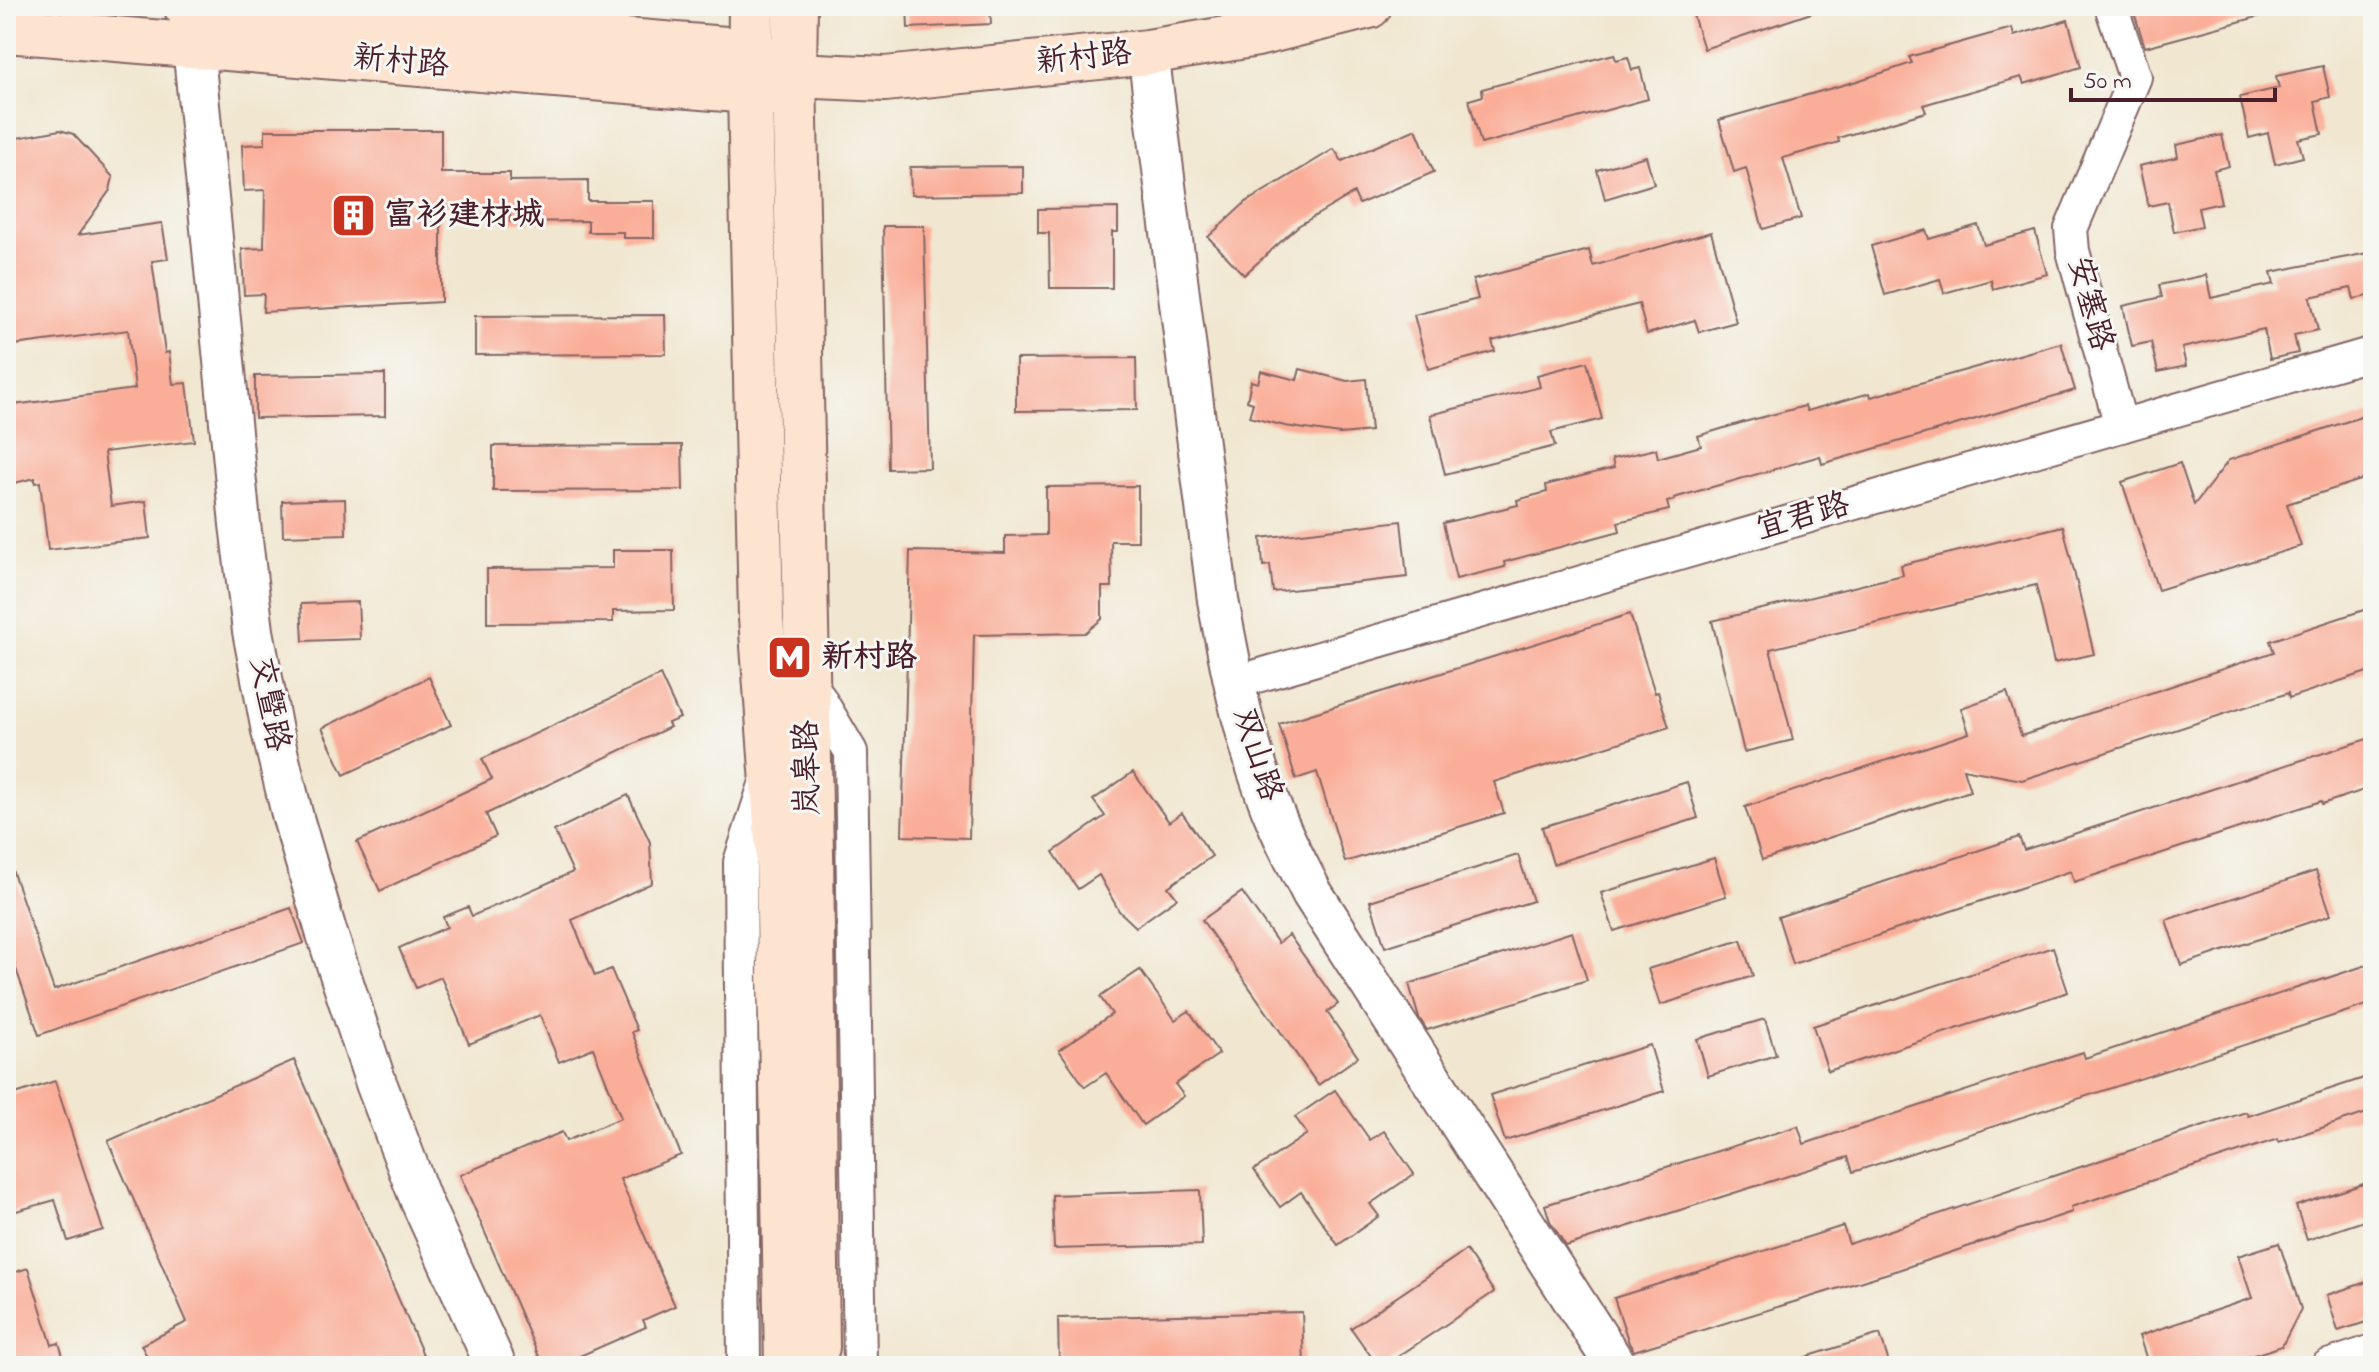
<svg xmlns="http://www.w3.org/2000/svg" width="2379" height="1372" font-family="'Indie Flower','LXGW WenKai TC',sans-serif">
	<style>
		.building { fill: #faae99 }
		.lines { fill: none; stroke-linecap: round; stroke-linejoin: round }
		.minor-casing { stroke: #846565; stroke-width: 36 }
		.tertiary-casing { stroke: #846565; stroke-width: 44 }
		.secondary-casing { stroke: #846565; stroke-width: 48 }
		.minor { stroke: #fff; stroke-width: 32 }
		.tertiary { stroke: #fff; stroke-width: 40 }
		.secondary { stroke: #fde4d0; stroke-width: 44 }
		.labels { text-anchor: middle; dominant-baseline: central; stroke-width: 6; stroke-linejoin: round; paint-order: stroke }
		.street-label { font-size: 32px; fill: #4a1f2b; stroke: #f6f6f2 }
		.poi-label { font-size: 32px; font-weight: bold; fill: #4a1f2b; stroke: #f6f6f2; text-anchor: start }
	</style>
	<rect width="100%" height="100%" fill="#f6f6f2"/>
	<filter id="ink" filterUnits="userSpaceOnUse"><feTurbulence type="fractalNoise" baseFrequency=".0125" numOctaves="2"/><feDisplacementMap in="SourceGraphic" scale="16" xChannelSelector="R" yChannelSelector="G"/><feConvolveMatrix kernelMatrix="1 2 1 2 8 2 1 2 1" color-interpolation-filters="sRGB"/></filter>
	<filter id="wash" filterUnits="userSpaceOnUse"><feTurbulence type="fractalNoise" baseFrequency=".006" numOctaves="4" result="noise"/><feDisplacementMap in="SourceGraphic" scale="32" xChannelSelector="R" yChannelSelector="G"/><feGaussianBlur stdDeviation="1.8" result="paint"/><feColorMatrix in="noise" values="0 0 0 0 0 0 0 0 0 0 0 0 0 0 0 0 0 1.4 0 .05"/><feComposite in="paint" operator="in"/></filter>
	<g filter="url(#wash)">
		<rect width="100%" height="100%" fill="#f1e7d0"/>
		<g id="blocks">
			<!-- building -->
			<g class="building">
				<path d="M907,6h83l1,18 -83,4z"/>
				<path d="M1690,6h129l1,4 -116,39z"/>
				<path d="M2132,6h139l1,7 -127,34z"/>
				<path d="M2068,20l13,47 -57,17 -3,-7 -98,28 3,7 -88,26 1,4 -56,16 18,60 -38,11 -17,-61 -12,4 -15,-52 138,-39 55,-18 -3,-6 103,-29 2,8z"/>
				<path d="M1614,54l2,6 12,-3 4,13 8,-2 8,31 -167,45 -12,-44 14,-4 -1,-7z"/>
				<path d="M2323,66l7,31 -15,4 7,33 -24,5 5,18 -28,7 -7,-31 -19,5 -9,-41 39,-9 -3,-12z"/>
				<path d="M1416,129l18,43 -75,32 -5,-11 -56,33 -54,49 -36,-38 38,-35 88,-53 8,12z"/>
				<path d="M60,130l13,4 40,43 -3,13 -32,45 84,-12 6,36 -16,2 13,92 4,-1 4,32 14,-1 7,58 -90,11 7,54 35,-5 4,37 -102,12 -8,-68 -5,1v-5l-29,7v-79l129,-17 -7,-59 -122,16v-206z"/>
				<path d="M265,130h176v43h69v8l78,-1v21h66v37h-31v-6h-35v-11l-78,1v-17l-69,1v96l-178,10 1,-18 -20,1 -2,-46 22,-1 1,-58 -21,1 -2,-46 23,-1z"/>
				<path d="M2222,135l7,31 -15,4 7,33 -23,5 4,18 -28,6 -6,-30 -20,4 -9,-40 39,-9 -2,-12z"/>
				<path d="M1646,156l8,28 -49,15 -8,-29z"/>
				<path d="M1023,166v27l-112,2 -1,-28z"/>
				<path d="M1118,208v24h-6v56h-62l-1,-55h-11v-24z"/>
				<path d="M1978,225l6,20 51,-14 12,43 -54,15 -2,-9 -47,13 -4,-14 -55,16 -14,-49 55,-16 3,9z"/>
				<path d="M883,226h41l6,242 -42,1z"/>
				<path d="M1711,232l25,90 -37,10 -4,-12 -48,14 -8,-30 -147,37 3,10 -67,18 -14,-54 64,-16 -5,-19 116,-30 4,16z"/>
				<path d="M2373,252v43l-19,4 -3,-11 -41,9 8,33 -24,5 4,18 -28,6 -6,-30 -82,19 4,18 -28,6 -7,-30 -19,4 -9,-40 39,-9 -3,-12 47,-10 5,23 63,-14 -3,-12z"/>
				<path d="M665,315l1,39 -191,1v-39z"/>
				<path d="M2061,343l14,47 -253,74 -2,-8 -146,42 1,2 -8,2 2,8 -51,12 2,9 -116,31 1,5 -49,12 -13,-56 75,-18 -1,-5 30,-8 -1,-7 68,-17 -2,-9 44,-10 2,9 43,-12 -3,-10 46,-14 61,-16 2,5 63,-18 1,4z"/>
				<path d="M1136,358l1,52 -121,1v-52z"/>
				<path d="M1587,362l15,57 -51,13 4,14 -110,28 -15,-59 110,-28 -3,-12z"/>
				<path d="M1300,369l47,12 19,-2 5,52 -31,3 -55,-8 -36,-9 4,-14 -6,-2 4,-20 7,2 3,-12 36,9z"/>
				<path d="M385,374v42l-130,2v-42z"/>
				<path d="M2373,413v63l-86,28 14,42 -143,44 -36,-108 58,-19 14,42 35,-45z"/>
				<path d="M682,445l1,45 -190,1v-45z"/>
				<path d="M1138,486v55h-27l1,46h-10v32l-17,14 -111,2 -5,203 -67,-2 8,-285 95,2v-17l41,-1v-48z"/>
				<path d="M345,499l1,35 -63,2 -1,-35z"/>
				<path d="M1401,521l6,56 -134,15 -3,-27 -7,1 -2,-28z"/>
				<path d="M2063,526l31,128 -40,9 -18,-78 -266,64 23,91 -49,12 -32,-131 191,-46 -2,-10z"/>
				<path d="M613,550h60l1,60 -61,1v11l-126,1v-54l126,-1z"/>
				<path d="M358,602l2,37 -57,2 -2,-37z"/>
				<path d="M2373,607v63l-84,28 -1,-5 -266,87 -59,-11 7,22 -208,69 -17,-53 224,-74 -8,-25 46,-16 14,44 253,-84 -4,-11z"/>
				<path d="M1630,614l25,79 3,-1 11,35 -175,55 10,31 -159,49 -28,-90 -21,7 -17,-55z"/>
				<path d="M660,675l20,43 -12,5 2,4 -184,87 10,22 -116,55 -23,-49 135,-63 -10,-20z"/>
				<path d="M429,677l22,48 -107,50 -22,-47z"/>
				<path d="M2373,737v50l-51,17 -1,-3 -247,81 -3,-11 -278,93 -15,-47 241,-80 5,13z"/>
				<path d="M1133,772l36,50 13,-9 30,43 -44,31 9,11 -41,29 -17,-16 -20,-36 -21,14 -25,-37 52,-36 -12,-16z"/>
				<path d="M1687,782l11,36 -145,46 -11,-37z"/>
				<path d="M628,795l22,47 2,41 -80,37 23,56 16,-7 26,61 -5,2 49,123 -61,24 55,127 -32,14 3,7 -89,39h-14l-83,-191 102,-43 4,9 55,-23 -28,-70 -34,14 -19,-47 -71,29 -28,-67 -25,11 -17,-40 48,-21 -4,-10 25,-10 4,9 101,-44 -19,-41z"/>
				<path d="M1518,855l15,46 -148,46 -15,-46z"/>
				<path d="M1714,858l12,38 -112,35 -13,-38z"/>
				<path d="M9,861l45,129 237,-82 13,35 -265,92 -33,-95v-78z"/>
				<path d="M2316,871l15,44 -150,50 -15,-45z"/>
				<path d="M1242,892l36,51 11,-8 49,69 -11,8 31,45 -40,28 -116,-165z"/>
				<path d="M1572,932l15,48 -160,50 -8,-12 -10,-34z"/>
				<path d="M1741,940l12,36 -93,29 -12,-36z"/>
				<path d="M2053,947l15,45 -240,79 -15,-45z"/>
				<path d="M2373,963v40l-520,169 -5,-15 -282,89 -16,-25 -5,-16 253,-79 6,18 279,-92 2,6z"/>
				<path d="M1140,970l35,50 14,-9 30,43 -44,30 9,12 -41,29 -37,-52 -21,14 -26,-37 53,-36 -12,-17z"/>
				<path d="M1765,1019l11,36 -68,21 -11,-37z"/>
				<path d="M1650,1045l14,46 -159,50 -15,-46z"/>
				<path d="M294,1060l134,306h-276l-11,-21 46,-23 -79,-181z"/>
				<path d="M2373,1075v36l-94,31 -1,-3 -207,68 1,5 -174,58 -264,81 -5,-8 -15,-45 229,-72 6,18 397,-132 2,4z"/>
				<path d="M55,1081l48,149 -35,11 -13,-41 -49,14v-117z"/>
				<path d="M1335,1090l35,50 14,-9 30,43 -44,30 9,12 -41,29 -37,-53 -21,15 -26,-37 53,-36 -12,-17z"/>
				<path d="M2373,1181v37l-66,22 -11,-34z"/>
				<path d="M1200,1190l2,55 -148,4 -2,-54z"/>
				<path d="M2279,1243l22,66 -19,37 -62,20h-71l-10,-30 113,-38 -14,-42z"/>
				<path d="M1466,1250l28,42 -110,74h-6l-27,-38z"/>
				<path d="M28,1268l24,77 7,-2 7,23h-60v-91z"/>
				<path d="M2373,1280v40l-35,11 -11,-36z"/>
				<path d="M1302,1312l2,54h-245l-1,-48z"/>
				<path d="M1880,1334l10,32h-96l-1,-5z"/>
			</g>
		</g>
	</g>
	<g filter="url(#ink)">
		<use href="#blocks" fill-opacity="0" stroke="#846565" stroke-width="2"/>
		<g class="lines">
			<defs>
				<g id="minor">
					<path d="M2111,6l24,71 -64,152 2,22 48,175"/>
					<path d="M809,681l42,71 9,614"/>
					<path d="M1233,683l1140,-330"/>
					<path d="M744,1366l-4,-504 27,-83"/>
					<path d="M2328,1366l45,-15"/>
				</g>
				<g id="tertiary">
					<path d="M190,14l50,510 13,107 19,100 21,87 33,113 50,152 45,118 75,165"/>
					<path d="M1148,52l70,548c14,76 29,154 61,226 10,23 22,45 33,67l304,473"/>
				</g>
				<g id="secondary">
					<path d="M186,6l565,45 23,13"/>
					<path d="M751,6l-1,85 11,527 17,234 9,514"/>
					<path d="M795,6l-1,69 17,778 6,494"/>
					<path d="M6,30l744,61 44,-16 91,4 263,-27 109,-18 112,-28"/>
				</g>
			</defs>
			<!-- minor casing -->
			<use href="#minor" class="minor-casing"/>
			<!-- tertiary casing -->
			<use href="#tertiary" class="tertiary-casing"/>
			<!-- secondary casing -->
			<use href="#secondary" class="secondary-casing"/>
			<!-- minor -->
			<use href="#minor" class="minor"/>
			<!-- tertiary -->
			<use href="#tertiary" class="tertiary"/>
			<!-- secondary -->
			<use href="#secondary" class="secondary"/>
		</g>
	</g>
	<!-- icons -->
	<defs>
		<symbol id="building-square" viewBox="-11 -11 22 22"><rect x="-9" y="-9" width="18" height="18" rx="4" fill="#c8321e" stroke="#f6f6f2"/><path d="M-4-6H4V6H1V3H-1V6H-4ZM-2.5-4.3h1.7v1.8h-1.7ZM.8-4.3h1.7v1.8H.8ZM-2.5-1h1.7V.8h-1.7ZM.8-1h1.7V.8H.8Z" fill="#fff"/></symbol>
		<symbol id="metro-square" viewBox="-11 -11 22 22"><rect x="-9" y="-9" width="18" height="18" rx="4" fill="#c8321e" stroke="#f6f6f2"/><path d="M-5.5 5V-5H-3L0 0L3-5H5.5V5H3V-.5L0 4L-3-.5V5Z" fill="#fff"/></symbol>
	</defs>
	<g fill-rule="evenodd">
		<use href="#building-square" x="328" y="190" width="51" height="51"/>
		<use href="#metro-square" x="764" y="632" width="51" height="51"/>
	</g>
	<g class="labels">
		<!-- street labels -->
		<g class="street-label">
			<text transform="translate(1084 59) rotate(-6)">新村路</text>
			<text transform="translate(401 63) rotate(5)">新村路</text>
			<text transform="translate(2089 304) rotate(75)">安塞路</text>
			<text transform="translate(1803 518) rotate(-16)">宜君路</text>
			<text transform="translate(268 704) rotate(79)">交暨路</text>
			<text transform="translate(1256 755) rotate(72)">双山路</text>
			<text transform="translate(809 768) rotate(-91)">岚皋路</text>
		</g>
		<!-- poi labels -->
		<g class="poi-label">
			<text x="384" y="216">富衫建材城</text>
			<text x="821" y="658">新村路</text>
		</g>
	</g>
	<!-- margin -->
	<rect width="2379" height="1372" fill="none" stroke="#f6f6f2" stroke-width="32"/>
	<!-- scale -->
	<path d="M2071 88v12h204v-12" fill="none" stroke="#4a1f2b" stroke-width="4"/>
	<text x="2083" y="88" font-size="24" fill="#4a1f2b" stroke="#f6f6f2" stroke-width="6" paint-order="stroke">50 m</text>
</svg>
